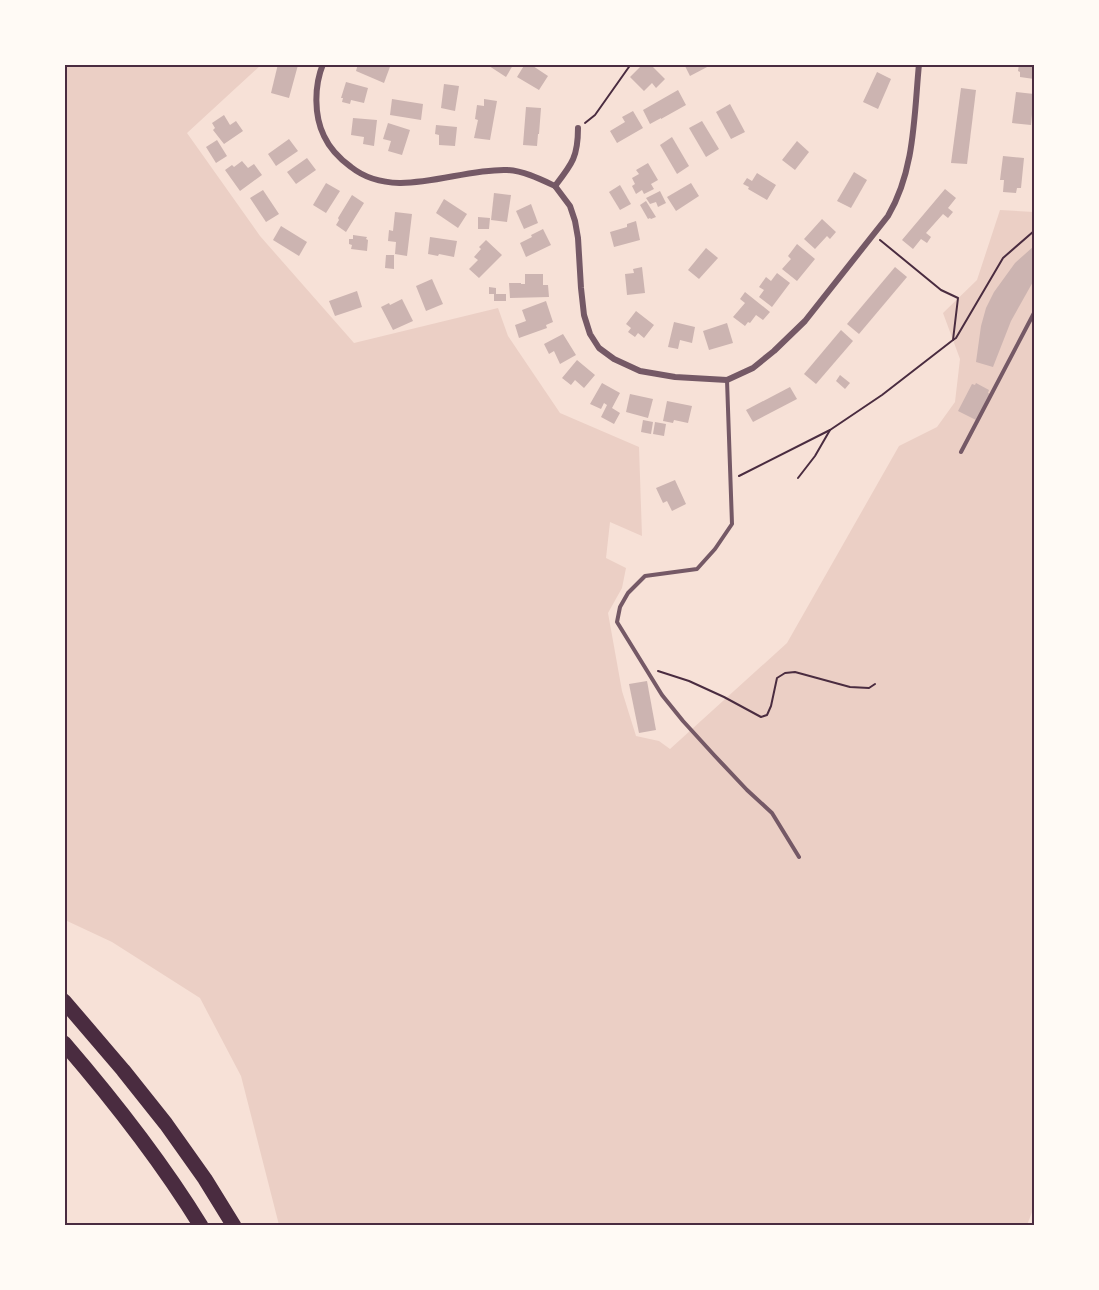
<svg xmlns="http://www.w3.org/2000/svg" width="1099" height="1290" font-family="'Fira Sans Condensed',sans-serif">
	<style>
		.green { fill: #ebcfc5 }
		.building { fill: #ccb4b1 }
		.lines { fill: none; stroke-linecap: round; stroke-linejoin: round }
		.path { stroke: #4a2c40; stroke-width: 2 }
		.service { stroke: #755966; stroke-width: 4 }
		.minor { stroke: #755966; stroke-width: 6 }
		.motorway { stroke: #4a2c40; stroke-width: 15 }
		.neatline { fill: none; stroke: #4a2c40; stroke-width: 2 }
	</style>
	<rect width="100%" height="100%" fill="#f7e1d7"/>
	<!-- green -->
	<path class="green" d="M64,65h197l-74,68 73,103 94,107 144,-35 10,28 52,77 79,34 3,89 -32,-14 -4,36 20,10 -4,20 -14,25 14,78 14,45 23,5 11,8 117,-106 112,-197 38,-19 18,-25 5,-43 -17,-46 34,-33 23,-70 34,2v995l-7,18h-748l-38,-149 -41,-78 -88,-56 -47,-22z"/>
	<!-- building -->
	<g class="building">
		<path d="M278,64l20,1 -9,33 -18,-5z"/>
		<path d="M358,64h33l-7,19 -28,-12z"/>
		<path d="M486,64h26l1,1 -7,12z"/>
		<path d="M525,64l7,3 1,-1 15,10 -9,14 -22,-13z"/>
		<path d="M643,64h7l15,15 -9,9 -4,-5 -8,8 -14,-14z"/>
		<path d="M684,64h24l1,2 -19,10z"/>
		<path d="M1019,64h15v15l-14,-2v-5l-2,-1z"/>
		<path d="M877,72l14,7 -13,30 -15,-7z"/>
		<path d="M346,82l22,6 -4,15 -13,-3 -1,4 -8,-2 1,-4h-2z"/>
		<path d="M444,84l15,2 -4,25 -14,-3z"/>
		<path d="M961,88l15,2 -9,74 -16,-1z"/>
		<path d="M678,90l8,15 -25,14v-1l-11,6 -7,-14z"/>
		<path d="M1016,92l18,2 -3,31 -19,-2z"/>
		<path d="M392,99l31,5 -2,16 -31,-5z"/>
		<path d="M484,99l13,2 -7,39 -16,-2 4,-18 -3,-1 2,-14 7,1z"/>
		<path d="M730,104l15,28 -14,7 -15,-27z"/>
		<path d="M526,107l15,1 -2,26h-1l-1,12 -14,-1z"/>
		<path d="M633,111l10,17 -26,15 -7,-12 15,-9 -3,-5z"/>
		<path d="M224,115l6,10 6,-4 7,10 -19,13 -11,-14 2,-2 -3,-5z"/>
		<path d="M353,118l24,2 -3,26 -11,-2 1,-7 -13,-2z"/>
		<path d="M702,121l17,28 -13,8 -17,-29z"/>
		<path d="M388,123l22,7 -8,25 -14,-4 3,-10 -8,-2z"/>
		<path d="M436,125l21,2 -2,19 -16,-1v-10l-4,-1z"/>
		<path d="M672,137l17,29 -12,8 -17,-29z"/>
		<path d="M289,139l9,12 -22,15 -8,-12z"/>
		<path d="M217,140l10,16 -11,7 -10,-16z"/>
		<path d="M797,141l12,11 -14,18 -13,-10z"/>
		<path d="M1003,156l21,2 -3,30h-4l-1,5 -13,-1 1,-12h-4z"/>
		<path d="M307,158l9,12 -20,14 -9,-12z"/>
		<path d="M242,161l6,7 6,-4 8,11 -22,16 -15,-21 7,-5 2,2z"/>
		<path d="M648,163l10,17 -7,4 3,5 -10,5 -2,-4 -6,4 -4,-8 3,-2 -3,-6 7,-4 -3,-4z"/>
		<path d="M854,172l13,8 -16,28 -14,-7z"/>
		<path d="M757,173l19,12 -9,15 -19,-11 1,-2 -6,-3 4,-6 5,3z"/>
		<path d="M326,183l14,8 -14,22 -13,-8z"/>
		<path d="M691,183l8,13 -23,15 -9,-14z"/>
		<path d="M620,185l11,19 -11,6 -11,-18z"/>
		<path d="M945,189l11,9 -8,10 5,4 -5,6 -5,-4 -17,19 5,4 -4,6 -6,-4 -8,10 -11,-9z"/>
		<path d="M263,190l16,24 -13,8 -16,-24z"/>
		<path d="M660,191l6,12 -8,4 -2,-5 -6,2 -4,-6z"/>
		<path d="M494,193l17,2 -4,27 -16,-2z"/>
		<path d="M352,195l12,8 -18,29 -10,-7 3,-5 -1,-2z"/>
		<path d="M444,199l23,15 -9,14 -22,-15z"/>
		<path d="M646,201l10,16 -5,2 -1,-1 -2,1 -8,-14z"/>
		<path d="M531,204l7,19 -14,6 -8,-18z"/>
		<path d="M395,212l17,2 -5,42 -12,-2 1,-12 -8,-1 1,-11 4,1z"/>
		<path d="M478,217l12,1 -1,11h-11z"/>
		<path d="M822,219l14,13 -6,7 -3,-3 -12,13 -11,-10z"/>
		<path d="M636,221l4,19 -26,7 -4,-15 17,-5v-3z"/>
		<path d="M281,226l26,16 -8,14 -26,-16z"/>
		<path d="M543,229l8,16 -25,12 -6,-14 12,-6 -1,-2z"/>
		<path d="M353,235l14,2 -1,2 2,1 -1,11 -16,-2 1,-4 -3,-1v-5h4z"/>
		<path d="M430,237l27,4 -3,16 -15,-3 -1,2 -10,-2z"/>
		<path d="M486,240l16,15 -23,23 -10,-9 9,-9 -4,-3 7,-8 -2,-2z"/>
		<path d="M797,244l18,15 -18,22 -15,-12 9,-10 -3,-3z"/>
		<path d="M1034,246v34l-23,41 -18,46 -17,-5 5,-36 5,-18 8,-16 21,-29z"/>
		<path d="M706,248l12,10 -19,21 -11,-9z"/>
		<path d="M386,255h8v14l-9,-1z"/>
		<path d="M642,267l3,26 -18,2 -2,-21 9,-1 -1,-4z"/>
		<path d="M895,267l12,10 -48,57 -12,-10z"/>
		<path d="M777,273l13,10 -18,24 -13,-10 5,-7 -5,-3 7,-10 5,4z"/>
		<path d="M525,274h18v11h5l1,12 -39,1 -1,-15h12v1h4z"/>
		<path d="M432,279l11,25 -17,7 -10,-25z"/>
		<path d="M489,287l7,1v6h10v7h-12v-7h-5z"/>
		<path d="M357,291l5,16 -27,9 -6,-15z"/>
		<path d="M745,292l25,20 -7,8 -7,-5 -6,8 -2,-1 -3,4 -12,-9 12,-14 -5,-4z"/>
		<path d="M402,299l11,22 -20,9 -12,-23 8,-4 1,2z"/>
		<path d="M546,301l7,21 -7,3 1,3 -28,10 -4,-13 11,-4 -4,-11z"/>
		<path d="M636,311l18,14 -10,13 -6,-5 -3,4 -7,-5 3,-4 -5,-4z"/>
		<path d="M674,322l21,5 -3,16 -12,-3 -2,9 -10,-2z"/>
		<path d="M727,323l6,20 -24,7 -6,-19z"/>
		<path d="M841,330l12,11 -37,43 -12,-10z"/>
		<path d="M563,334l13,21 -16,9 -6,-13 -5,3 -5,-10z"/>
		<path d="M577,360l18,15 -11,13 -9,-8 -4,5 -9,-7z"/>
		<path d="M840,375l10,8 -5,6 -9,-8z"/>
		<path d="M602,383l18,10 -8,15 8,5 -6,11 -13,-7 6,-12 -3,-2 -3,6 -11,-5z"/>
		<path d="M976,383l13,7 -1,3 2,1 -14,26 -18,-9 14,-27 3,1z"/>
		<path d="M790,387l7,12 -44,23 -7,-12z"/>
		<path d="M630,394l23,5 -5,19 -22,-6z"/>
		<path d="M667,401l25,5 -4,17 -14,-3 -1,3 -10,-2z"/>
		<path d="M643,420l10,2 -2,12 -10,-2z"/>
		<path d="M655,422l11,2 -2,12 -11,-2z"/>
		<path d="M675,480l11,24 -14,7 -5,-10 -4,2 -7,-15z"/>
		<path d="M647,681l9,49 -17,3 -10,-49z"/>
	</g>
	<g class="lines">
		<!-- path -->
		<g class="path">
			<path d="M585,123l10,-8 36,-51"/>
			<path d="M953,340l3,-2 47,-80 31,-27"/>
			<path d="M739,476l91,-46"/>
			<path d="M798,478l17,-22 15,-26 52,-35 71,-55 5,-42 -17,-8 -61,-50"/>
			<path d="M658,671l31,10 35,16 37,20 6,-2 4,-9 6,-28 8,-5 10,-1 55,15 19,1 6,-4"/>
		</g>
		<!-- service -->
		<g class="service">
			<path d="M727,380l5,144 -17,25 -18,20 -52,7 -17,17 -8,14 -3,15 45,73 21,26 31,34 33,35 25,23 27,44"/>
			<path d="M961,452l73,-139"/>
		</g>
		<!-- minor -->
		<g class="minor">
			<path d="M323,64c-9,22 -9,52 1,72 6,13 16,23 27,31 44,35 106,1 156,3 17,1 33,9 48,16 17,-22 23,-29 23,-58"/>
			<path d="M555,186l15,20 5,15 3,17 3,50 3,27 6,19 9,14 15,11 26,12 35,6 52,3 26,-12 21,-17 31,-30 83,-105c27,-46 26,-100 31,-152"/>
		</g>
		<!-- motorway -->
		<g class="motorway">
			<path d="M64,1001l59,69 43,54 39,55 29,47"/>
			<path d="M64,1043c50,58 97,118 137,183"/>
		</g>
	</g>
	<!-- border -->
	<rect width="1099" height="1290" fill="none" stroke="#fffaf5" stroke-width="132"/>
	<rect x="66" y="66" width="967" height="1158" class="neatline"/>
</svg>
